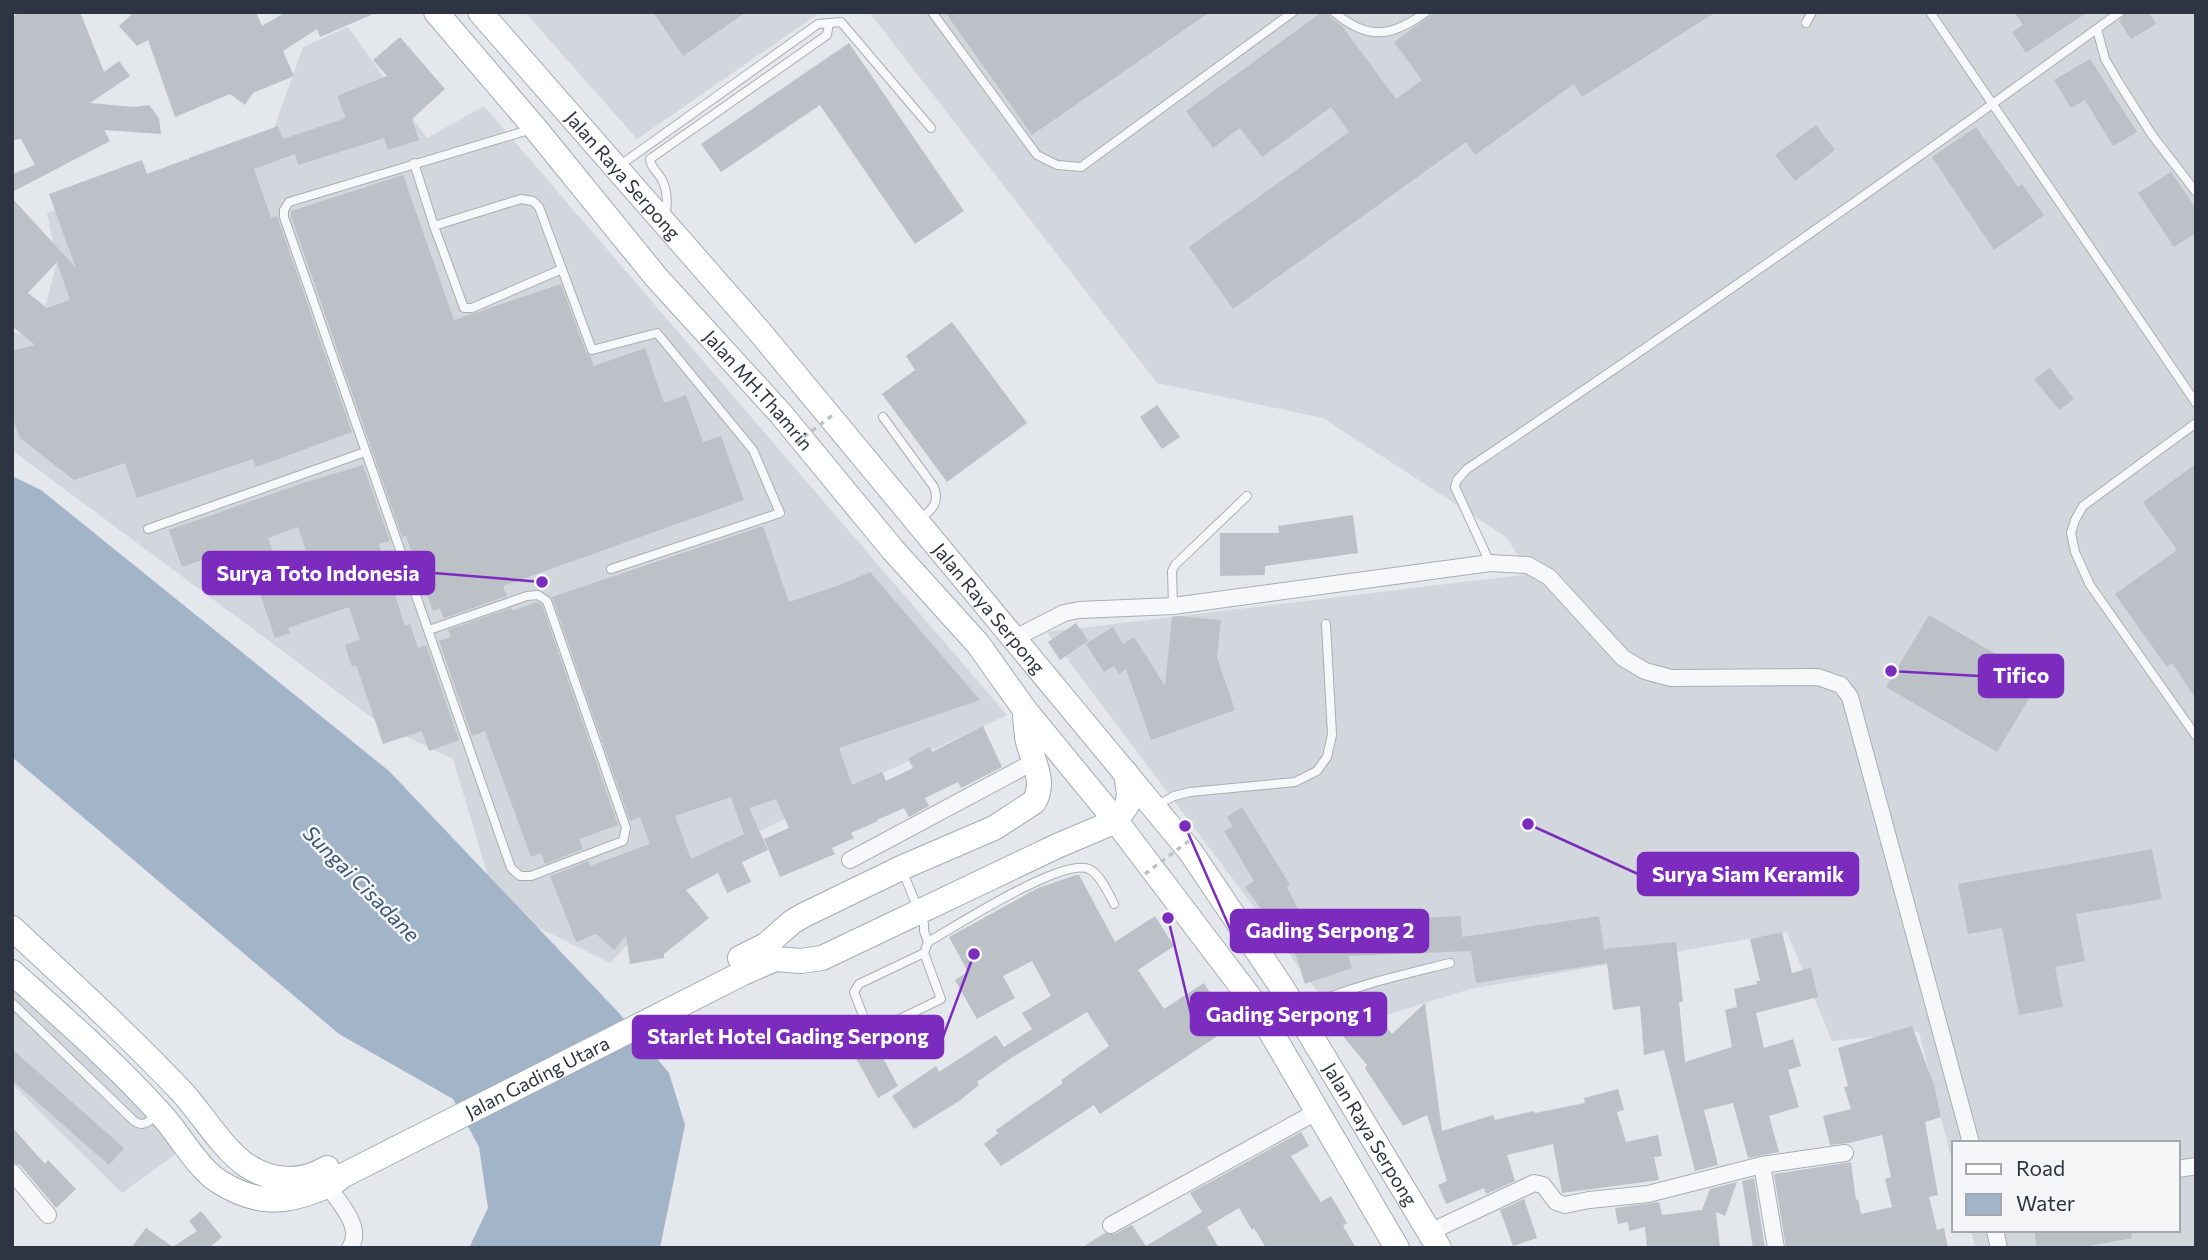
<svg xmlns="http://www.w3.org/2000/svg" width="2208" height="1260" font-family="Commissioner,sans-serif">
<rect width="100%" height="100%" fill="#e4e7eb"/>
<g fill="#d2d6dd">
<polygon points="525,12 821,12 637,139"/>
<polygon points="869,12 2196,12 2196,1248 1975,1248 1971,1230 2178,1230 2178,1143 1954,1143 1954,1168 1919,1032 1832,1041 1787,932 1470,989 1345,1028 1047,632 1531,574 1505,536 1323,418 1157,383"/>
<polygon points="348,27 427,138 484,106 1007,715 663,876 642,929 610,963 527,922 491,886 453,759 382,725 12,450 12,332 37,339 57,261 47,213 272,134 303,47"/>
<polygon points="12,959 45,983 188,1145 122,1193 12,1084"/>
</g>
<polygon fill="#a2b4c8" points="12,476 41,490 389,771 618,1012 669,1073 685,1125 660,1248 469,1248 488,1208 479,1147 453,1099 339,1034 12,757"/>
<g fill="#bcc0c7" fill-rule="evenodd">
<polygon points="23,12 80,12 104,72 119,61 130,76 90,103 134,107 149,105 159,118 161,134 104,130 110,141 12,192 12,174 35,165 21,139 12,140 12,16"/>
<polygon points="134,12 256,12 262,26 286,12 378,12 320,37 317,29 283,51 294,76 253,93 245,105 230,94 175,117 148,40 137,46 119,26"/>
<polygon points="653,12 746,12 683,56"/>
<polygon points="945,12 1210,12 1032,135"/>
<polygon points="1322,12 1328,12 1330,17 1342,26 1396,99 1422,80 1394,42 1435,12 1716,12 1582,97 1574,84 1475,155 1466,142 1233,309 1189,247 1349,132 1331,107 1262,157 1240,128 1213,148 1186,111"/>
<polygon points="2014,12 2088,12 2026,53 2012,32 2023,25"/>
<polygon points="2126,12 2149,12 2156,24 2131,39 2119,21"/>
<path d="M400,37l45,52 -33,30 7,21 -31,10 -4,-12 -86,27 -3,-11 -41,15 17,49 6,-2 75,216 -96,35 -3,-8 -116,39 -12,-35 -51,17 -54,-42 -8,-22v-65l23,-6 -23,-19v-128l64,70 -27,-74 93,-34 5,14 40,-15 1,2 1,-3 89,-32 5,13 63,-21 -9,-22 50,-20 -14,-16zM57,262l13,38 -23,8 -19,-15z"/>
<polygon points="849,43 964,211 915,244 820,105 721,172 701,144"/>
<polygon points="2090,59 2137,132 2113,146 2085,100 2071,108 2054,80"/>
<polygon points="1816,125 1835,150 1795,181 1775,155"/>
<polygon points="1976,127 2018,187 2022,184 2044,215 1994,250 1932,157"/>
<polygon points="2171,172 2196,209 2196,233 2174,247 2138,193"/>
<polygon points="403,175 454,320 561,284 586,352 590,356 594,366 645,348 664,403 686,395 703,442 721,436 744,500 503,586 507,596 444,618 440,608 433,611 406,536 402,537 291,216 291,211"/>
<polygon points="952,322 1027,423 947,482 882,394 915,370 906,356"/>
<polygon points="2050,368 2074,399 2059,410 2034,379"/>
<polygon points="1157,405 1180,437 1162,449 1140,417"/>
<polygon points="2196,464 2196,699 2172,663 2167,667 2115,594 2177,550 2143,502"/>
<path d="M363,465l27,76 -11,3 26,82 5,-2 8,24 8,-3 33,95 -30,11 -7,-20 -39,13 -27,-79 -4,2 -7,-22 15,-5 -11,-33 -61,21 2,5 -15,5 -18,-53 -27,9 -13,-39 -35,12 -13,-37 134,-47zM298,527l15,45 -30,10 -15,-44z"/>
<polygon points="1353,515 1358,553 1265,566 1265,575 1220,576 1220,533 1279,533 1278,526"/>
<path d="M763,526l26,76 51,-17 30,-13 110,128 -141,48 13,37 30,-13 4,9 27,-13 -5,-10 22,-11 2,5 51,-26 19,41 -41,21 -3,-6 -33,16 4,8 -20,11 -5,-9 -27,12 1,1 -27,12 3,5 -22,10 3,6 -55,23 -16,-38 25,-11 -13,-29 -27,9 19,42 -26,12 9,20 -24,11 -9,-20 -32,17 23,28 -45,36v4l-34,6 -4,-28 -12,14 -18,-16 -20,8 -26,-66 38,-15 2,5 60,-22 -10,-27 -10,4 -78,-224zM731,797l13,37 -53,25 -16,-43z"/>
<polygon points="537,602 542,605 618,825 579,839 583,849 545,864 541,853 531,857 485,731 472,736 439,641 451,637 448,630 511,608 512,611"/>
<polygon points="1929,615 2040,680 1997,752 1886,687"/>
<polygon points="1178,616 1221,620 1217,658 1235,710 1151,740 1126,669 1119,674 1114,666 1104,672 1086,644 1113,627 1123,644 1134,637 1165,686 1172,617"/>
<polygon points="1076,623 1088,641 1060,660 1048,642"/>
<polygon points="1242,807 1290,885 1287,887 1302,917 1320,915 1329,943 1354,935 1353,921 1461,916 1462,937 1599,916 1604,949 1676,942 1683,1002 1679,1002 1685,1062 1732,1047 1725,1010 1737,1007 1734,989 1757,984 1756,981 1760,981 1750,939 1782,932 1792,973 1811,968 1818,997 1756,1013 1764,1048 1793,1039 1801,1066 1788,1070 1799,1107 1769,1116 1779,1152 1748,1158 1733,1103 1704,1110 1718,1165 1695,1171 1664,1050 1644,1055 1640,1006 1613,1010 1607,963 1476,983 1471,951 1348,956 1352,968 1305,984 1296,956 1245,887 1254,881 1224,831 1233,826 1227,817"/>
<polygon points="2152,849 2162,899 2076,914 2085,961 2055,967 2063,1007 2019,1015 2002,928 1968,934 1958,884"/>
<polygon points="1076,875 1079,875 1115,942 1155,916 1174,946 1138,970 1164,1009 1204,983 1212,996 1208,998 1228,1029 1100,1114 1094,1105 1001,1166 984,1144 998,1133 996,1130 1063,1083 1061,1080 1109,1046 1087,1012 1011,1058 977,1082 979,1085 959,1101 914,1129 892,1096 936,1066 939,1072 996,1035 1005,1049 1004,1047 1032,1029 1022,1013 1051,996 1032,961 1003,976 1015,998 977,1019 955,980 968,972 949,937 1038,888"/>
<polygon points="1425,1003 1442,1131 1493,1115 1495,1120 1534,1111 1535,1113 1585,1103 1584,1098 1618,1089 1624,1110 1617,1112 1626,1142 1658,1135 1662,1156 1654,1157 1659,1180 1562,1193 1553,1144 1507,1155 1515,1181 1486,1194 1484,1188 1446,1204 1438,1185 1447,1181 1427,1115 1403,1126 1365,1068 1367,1065 1337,1029 1355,1015 1366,1027 1378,1017 1392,1034"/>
<polygon points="1912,1026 1934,1085 1941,1117 1925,1122 1938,1195 1929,1197 1937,1230 1944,1228 1948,1248 1786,1248 1774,1174 1851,1162 1856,1200 1858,1199 1861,1214 1892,1207 1885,1179 1891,1177 1882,1135 1849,1143 1830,1145 1823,1116 1851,1109 1844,1087 1848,1086 1838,1048"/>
<polygon points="864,1032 870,1034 898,1086 878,1098 847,1042"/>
<polygon points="12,1049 124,1148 109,1165 12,1080"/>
<polygon points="12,1127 45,1164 48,1160 76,1189 56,1208 20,1165 12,1162"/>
<polygon points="1301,1132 1309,1146 1291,1156 1321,1202 1331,1196 1347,1223 1343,1226 1356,1248 1266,1248 1254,1228 1252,1230 1239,1208 1207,1227 1219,1248 1081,1248 1105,1233 1115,1234 1132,1225 1146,1246 1202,1212 1190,1193"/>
<polygon points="1754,1178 1765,1248 1753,1248 1742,1181"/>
<polygon points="1737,1182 1725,1216 1716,1212 1720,1248 1647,1248 1645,1227 1629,1231 1628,1222 1618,1224 1615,1208 1659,1202 1662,1215 1702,1210 1710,1189"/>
<polygon points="1524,1199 1537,1238 1513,1246 1500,1210"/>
<polygon points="201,1211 222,1237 209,1248 131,1248 146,1228 173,1247 197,1231 189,1221"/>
<polygon points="2034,1230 2131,1230 2132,1238 2079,1248 2037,1248"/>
</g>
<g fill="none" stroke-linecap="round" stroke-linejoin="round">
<defs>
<g id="service">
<polyline points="932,12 1037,155 1057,165 1081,167 1293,12"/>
<path d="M1334,12c34,29 58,25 92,0"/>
<polyline points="1930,12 2196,403"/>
<polyline points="1806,23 1812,12"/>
<polyline points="2097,29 2105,59 2119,83 2152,135 2196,192"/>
<polyline points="414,163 434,226 464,308 472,308 562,269"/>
<polyline points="619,166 818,24 841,22 931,128"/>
<path d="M665,217c3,-14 3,-27 -4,-39 -5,-8 -10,-10 -11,-19l177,-124 2,-12"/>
<polyline points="434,226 521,199 533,201 539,207 592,350 657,333 753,450 780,513 611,569"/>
<path d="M883,417l51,70c6,17 -2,22 -15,33"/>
<polyline points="2196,423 2083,506 2075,520 2071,533 2075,552 2090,585 2196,736"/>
<polyline points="148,529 365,452"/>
<path d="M1490,563l-35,-76 2,-7 10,-11c221,-148 438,-301 653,-457"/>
<polyline points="1173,606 1172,571 1175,565 1247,496"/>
<polyline points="429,630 527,596 538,595 547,601 626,828 623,841 531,876 520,876 511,868 284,217 284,210 289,202 532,129"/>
<polyline points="1158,805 1174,796 1190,792 1295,782 1317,771 1327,757 1332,735 1326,624"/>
<polyline points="903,872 924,924 924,931 928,942 924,953 859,984 854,992 867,1026 877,1030 941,999 924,953"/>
<path d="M928,942c28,-16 135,-85 161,-73 11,5 20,25 25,35"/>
<path d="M12,1003l122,118c10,7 15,0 23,-7"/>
<path d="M1300,1009c48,-22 98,-33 150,-46"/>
</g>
<g id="minor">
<polyline points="1015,638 1064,613 1079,610 1173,606 1490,563 1528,565 1549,577 1623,658 1645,671 1671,678 1818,677 1841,685 1850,697 1971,1143"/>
<polyline points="850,860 1035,761"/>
<polyline points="1762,1165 1776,1248"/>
<polyline points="2178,1169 2196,1166"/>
<polyline points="12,1172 48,1215"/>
<path d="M328,1186c11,17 36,41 22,62"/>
<polyline points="1111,1225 1318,1111"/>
<polyline points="1995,1230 1999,1248"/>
<polyline points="1430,1232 1534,1183 1543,1185 1556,1202 1565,1205 1589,1200 1648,1194 1762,1165 1845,1153"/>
</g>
<g id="primary">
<path id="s1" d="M436,12l99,116 121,149 125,137 112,136 85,94 47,66 91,111 138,182 143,245"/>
<path id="s2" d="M480,12l279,319 431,520 91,135 158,262"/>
<path d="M12,928c58,54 116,107 170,164 20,22 40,56 64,73 26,17 54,19 81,3"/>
<path d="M740,958l26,-13 26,-23 12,-7 97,-47 93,-40 40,-26c13,-21 -3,-43 -7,-65 -1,-9 -2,-18 -2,-27"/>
<path id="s3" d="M12,972c50,45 102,90 147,140 20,21 35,52 59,69 33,21 61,24 96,10 11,-4 20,-7 28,-15l401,-203 32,-14 26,2 21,-3 235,-112 59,-25 11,-16 2,-11 -3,-21"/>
</g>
</defs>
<use href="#service" stroke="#a9aeb5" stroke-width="10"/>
<use href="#minor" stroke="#a9aeb5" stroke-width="18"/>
<use href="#primary" stroke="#a4abb6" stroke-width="26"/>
<use href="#service" stroke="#f7f8f9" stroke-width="8"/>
<use href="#minor" stroke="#f7f8f9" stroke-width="16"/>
<use href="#primary" stroke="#fff" stroke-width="24"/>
<g stroke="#bec1c6" stroke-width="3.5" stroke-dasharray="5 5" stroke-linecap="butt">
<polyline points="796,443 834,414"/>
<polyline points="1145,874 1190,840"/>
</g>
</g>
<g text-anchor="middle" stroke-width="5" stroke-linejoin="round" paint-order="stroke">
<g font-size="19" fill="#2d3442" stroke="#f4f6f8">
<text dy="7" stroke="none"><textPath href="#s2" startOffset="217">Jalan Raya Serpong</textPath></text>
<text dy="7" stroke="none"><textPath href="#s1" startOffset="497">Jalan MH.Thamrin</textPath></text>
<text dy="7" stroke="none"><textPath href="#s2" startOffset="784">Jalan Raya Serpong</textPath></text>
<text dy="7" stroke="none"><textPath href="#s3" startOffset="646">Jalan Gading Utara</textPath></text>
<text dy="7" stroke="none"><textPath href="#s2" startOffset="1435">Jalan Raya Serpong</textPath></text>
</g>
<g font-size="21" font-style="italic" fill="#3a5373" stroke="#f4f6f8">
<text transform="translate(361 884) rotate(45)" y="7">Sungai Cisadane</text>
</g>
</g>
<path fill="none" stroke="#7b2cbf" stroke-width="2.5" d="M542 582L434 573M1891 671L1979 676M1528 824L1638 874M1185 826L1231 931M1168 918L1191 1014M974 954L943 1037"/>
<g fill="#7b2cbf" stroke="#f4f6f8" stroke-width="2.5">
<circle cx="542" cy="582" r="7"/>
<circle cx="1891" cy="671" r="7"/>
<circle cx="1528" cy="824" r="7"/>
<circle cx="1185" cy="826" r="7"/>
<circle cx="1168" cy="918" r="7"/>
<circle cx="974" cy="954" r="7"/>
</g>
<g fill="#7b2cbf" stroke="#7b2cbf" stroke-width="2.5">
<rect x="203" y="552" width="231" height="42" rx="7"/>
<rect x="1979" y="655" width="84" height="42" rx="7"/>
<rect x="1638" y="853" width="220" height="42" rx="7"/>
<rect x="1231" y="910" width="197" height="42" rx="7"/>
<rect x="1191" y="993" width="195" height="42" rx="7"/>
<rect x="633" y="1016" width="310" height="42" rx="7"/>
</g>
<g font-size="21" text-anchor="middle" font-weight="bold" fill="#fff">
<text x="318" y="581">Surya Toto Indonesia</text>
<text x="2021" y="683">Tifico</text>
<text x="1748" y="882">Surya Siam Keramik</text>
<text x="1330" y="938">Gading Serpong 2</text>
<text x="1289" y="1022">Gading Serpong 1</text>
<text x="788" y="1044">Starlet Hotel Gading Serpong</text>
</g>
<rect width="2208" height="1260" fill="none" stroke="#2d3442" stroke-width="28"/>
<rect x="1952" y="1141" width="228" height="91" fill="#f4f6f8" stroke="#a4a8af" stroke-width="2"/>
<rect x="1966" y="1164" width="35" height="10" fill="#ffffff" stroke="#a4a8af" stroke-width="2"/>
<text x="2016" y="1176" font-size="21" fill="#2d3442">Road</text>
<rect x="1966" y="1194" width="35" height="21" fill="#a2b4c8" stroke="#a4a8af" stroke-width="2"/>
<text x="2016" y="1211" font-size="21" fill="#2d3442">Water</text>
</svg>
